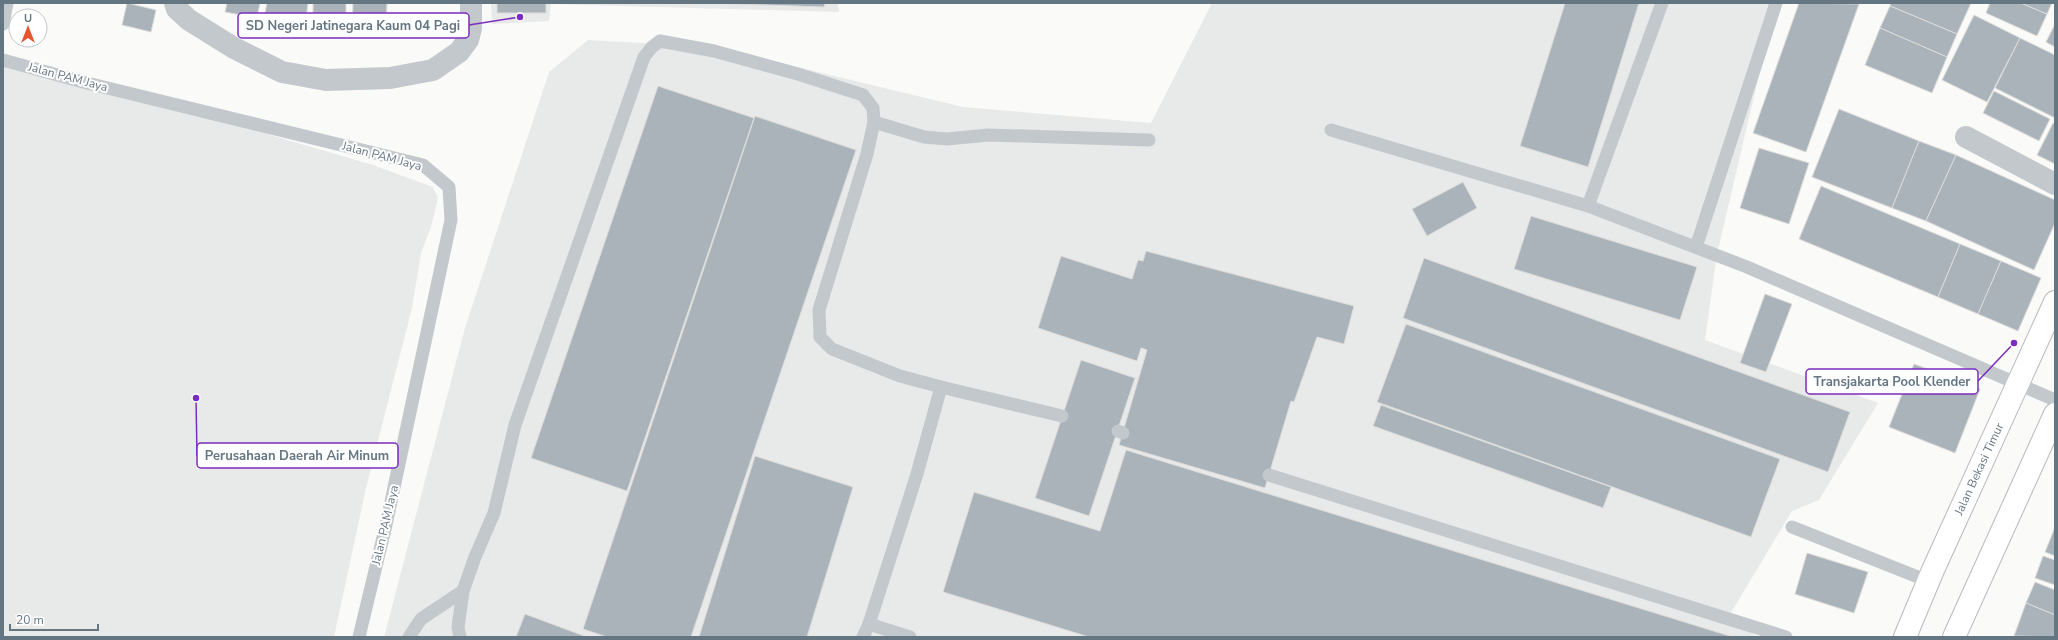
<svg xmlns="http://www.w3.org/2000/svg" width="2058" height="640" font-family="'Nunito Sans',sans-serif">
<rect width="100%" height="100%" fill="#fafaf8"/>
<g fill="#e8e9e9">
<polygon points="491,3 838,3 839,12 551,4 549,21 492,24"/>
<polygon points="1212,3 1776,3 1717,254 1705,340 1878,403 1819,500 1792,511 1729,616 1757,637 384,637 465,328 549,72 588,40 714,47 963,107 1151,123"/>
<polygon points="3,57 373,165 433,187 438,198 431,227 421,253 412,308 366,488 334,637 3,637"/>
</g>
<g fill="#aab3b9" stroke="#dcdcda">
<polygon points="127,3 156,10 151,32 122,25"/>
<polygon points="227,3 260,3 257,18 225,12"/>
<polygon points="267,3 308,3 306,19 265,13"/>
<polygon points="313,3 346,3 346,35 313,34"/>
<polygon points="353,3 387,3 386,29 352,28"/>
<rect x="497" y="3" width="49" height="10"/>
<polygon points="708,3 825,3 824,7"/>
<polygon points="1565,3 1639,3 1588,167 1520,146"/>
<polygon points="1799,3 1859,4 1806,152 1753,133"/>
<polygon points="1891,3 1971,3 1957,34 1890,6"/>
<polygon points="1990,3 2021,3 2047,14 2037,36 1986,13"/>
<polygon points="2021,3 2052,3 2047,14"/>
<polygon points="1890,6 1957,34 1947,57 1880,28"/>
<polygon points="1974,15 2020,38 1987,102 1942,80"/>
<polygon points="2055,24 2055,47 2046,42"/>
<polygon points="1880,28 1947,57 1932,93 1865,65"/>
<polygon points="2020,38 2055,55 2055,118 1995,88"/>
<polygon points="658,86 754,118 627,491 531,458"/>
<polygon points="1994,91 2050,119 2039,141 1983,113"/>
<polygon points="1839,109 1919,141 1892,208 1812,177"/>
<polygon points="755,116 856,150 691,637 607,637 583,629"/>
<polygon points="2053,123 2055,124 2055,164 2037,155"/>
<polygon points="1919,141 1956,155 1926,221 1892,208"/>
<polygon points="1759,148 1809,163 1789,224 1740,208"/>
<polygon points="1956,155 2055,200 2055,223 2034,270 1926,221"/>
<polygon points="1463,182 1477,208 1427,236 1412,209"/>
<polygon points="1821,186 1960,244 1938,297 1799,239"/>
<polygon points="1531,216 1697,267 1680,320 1514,269"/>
<polygon points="1960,244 2001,261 1978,314 1938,297"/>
<polygon points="1146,251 1354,306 1344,344 1317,337 1294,402 1291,401 1265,488 1119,445 1147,350 1141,348 1137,361 1038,328 1061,256 1132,279 1138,260 1143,261"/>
<polygon points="1424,258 1850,412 1828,472 1403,318"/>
<polygon points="2001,261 2041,278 2018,331 1978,314"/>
<polygon points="1765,294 1792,304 1766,372 1740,363"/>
<polygon points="1406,324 1780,459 1751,537 1377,402"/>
<polygon points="1081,360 1135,378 1089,516 1035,498"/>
<polygon points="1914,364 1980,389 1955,453 1889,427"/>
<polygon points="1381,405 1611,487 1603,508 1373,426"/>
<polygon points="1126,450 1733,637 1089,637 943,592 974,492 1100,531"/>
<polygon points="755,456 853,487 807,637 699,637"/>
<polygon points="2055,527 2055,556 2045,552"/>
<polygon points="1807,553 1868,572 1854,613 1795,594"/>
<polygon points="2043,556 2055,560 2055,585 2035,578"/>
<polygon points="2035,582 2055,590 2055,615 2026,603"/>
<polygon points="2026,603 2055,615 2055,637 2014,636"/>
<polygon points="525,614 587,637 516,637"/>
</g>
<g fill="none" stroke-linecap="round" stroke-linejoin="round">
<defs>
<g id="primary">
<polyline points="1905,637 1933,570 2055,302"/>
<polyline points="1954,637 2055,414"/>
</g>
</defs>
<use href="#primary" stroke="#b5babe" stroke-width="24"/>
<g stroke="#c3c8cc" stroke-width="13">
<polyline points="3,24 7,3"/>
<polyline points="3,60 83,82 423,165 449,187 451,220 386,525 359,637"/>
<polyline points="874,122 924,137 947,139 988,135 1149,140"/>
<polyline points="1331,130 1588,206 1747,267 2055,400"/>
<polyline points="1588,206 1662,3"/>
<polyline points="1696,247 1776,3"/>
<polyline points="941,387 1062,416"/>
<polyline points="1118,431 1123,433"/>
<polyline points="1269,475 1786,637"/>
<polyline points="1792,527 1928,581"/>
<polyline points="869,624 910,637"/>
<polyline points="409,637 421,619 463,591"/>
<polyline points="460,637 458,627 463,591 475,557 494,513 515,425 644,57 652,47 660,41 714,51 798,74 863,95 873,108 874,122 867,154 819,310 820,337 832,349 900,376 941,387 917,474 869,624 863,637"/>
</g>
<g stroke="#c3c8cc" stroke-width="22">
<polyline points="175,3 177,9 189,20 234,48 282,72 326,80 390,78 433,70 459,52 468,40 471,28 471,3"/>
<polyline points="1966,137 2055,184"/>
</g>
<use href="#primary" stroke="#fff" stroke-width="22"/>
</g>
<g text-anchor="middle" stroke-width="4" stroke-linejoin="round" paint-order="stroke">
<g font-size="12" fill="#657683" stroke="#fff">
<text transform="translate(68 77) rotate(15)" y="4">Jalan PAM Jaya</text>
<text transform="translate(382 156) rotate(15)" y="4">Jalan PAM Jaya</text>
<text transform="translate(1979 469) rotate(-65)" y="4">Jalan Bekasi Timur</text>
<text transform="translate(385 525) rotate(-77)" y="4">Jalan PAM Jaya</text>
</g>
</g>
<path fill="none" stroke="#7b2cbf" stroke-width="1.5" d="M520 17L469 25M2014 343L1978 381M196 398L197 456"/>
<g fill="#7b2cbf" stroke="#fff" stroke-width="1.5">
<circle cx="520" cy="17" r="4"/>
<circle cx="2014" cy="343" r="4"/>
<circle cx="196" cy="398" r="4"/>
</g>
<g fill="#fff" stroke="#7b2cbf" stroke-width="1.5">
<rect x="238" y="13" width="231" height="25" rx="4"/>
<rect x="1806" y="369" width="172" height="25" rx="4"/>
<rect x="197" y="443" width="201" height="25" rx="4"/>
</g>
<g font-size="13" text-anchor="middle" font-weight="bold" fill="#657683">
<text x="353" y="30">SD Negeri Jatinegara Kaum 04 Pagi</text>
<text x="1892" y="386">Transjakarta Pool Klender</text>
<text x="297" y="460">Perusahaan Daerah Air Minum</text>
</g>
<rect width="2058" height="640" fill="none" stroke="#657683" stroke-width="8"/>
<g transform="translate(28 28)"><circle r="19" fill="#ffffff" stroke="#c1c8cd"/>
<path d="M0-3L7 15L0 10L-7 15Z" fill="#e4572e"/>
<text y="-6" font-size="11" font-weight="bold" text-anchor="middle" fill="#657683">U</text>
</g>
<path d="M10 624v6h88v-6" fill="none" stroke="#657683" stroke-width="2"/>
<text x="16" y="624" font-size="12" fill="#657683" stroke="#ffffff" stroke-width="3" paint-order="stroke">20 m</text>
</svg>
